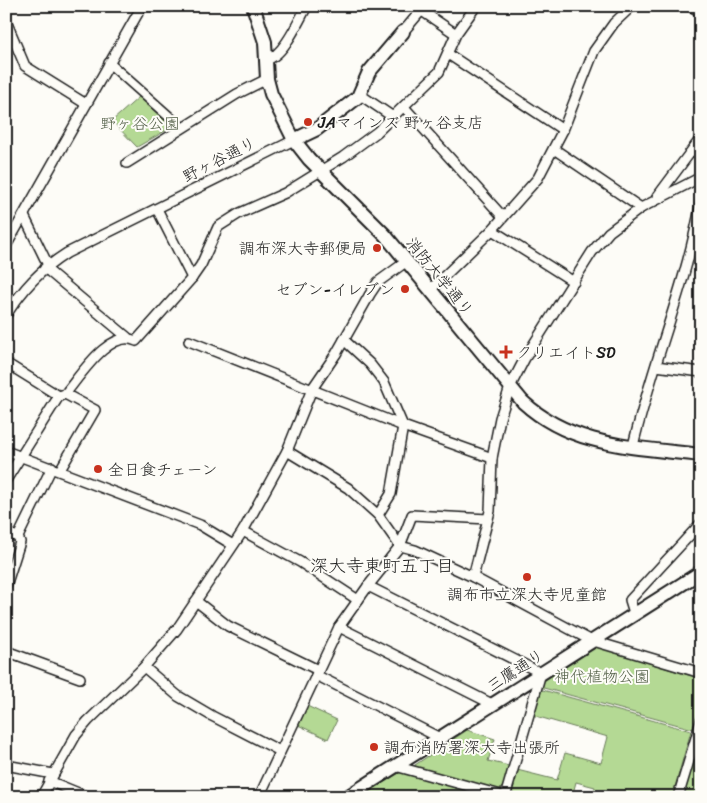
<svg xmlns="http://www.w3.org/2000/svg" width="707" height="803" font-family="Sriracha,'Klee One',sans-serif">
<rect width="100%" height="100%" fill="#fdfcf7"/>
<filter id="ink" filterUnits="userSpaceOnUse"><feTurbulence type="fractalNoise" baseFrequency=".02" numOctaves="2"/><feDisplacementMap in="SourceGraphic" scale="10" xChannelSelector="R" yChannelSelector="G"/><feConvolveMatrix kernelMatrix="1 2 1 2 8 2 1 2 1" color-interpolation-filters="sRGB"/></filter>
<g filter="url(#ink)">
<g fill="#b4d994" stroke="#687a58">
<polygon points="139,97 172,127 137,147 112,121"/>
<polygon points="595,646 701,679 701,702 693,729 540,687 543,680"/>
<polygon points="539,689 691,731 672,797 593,797 595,787 576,782 572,797 526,797 513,793 511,789 517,770 557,780 565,753 601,763 608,737 532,715"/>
<polygon points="307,706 337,720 328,739 298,725"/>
<polygon points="467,730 495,739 488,761 509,766 503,786 499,790 414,768 415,765"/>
<polygon points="693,759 701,761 701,797 682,797"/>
<polygon points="401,772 481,793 493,797 359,797"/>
</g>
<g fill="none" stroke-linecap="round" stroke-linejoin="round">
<defs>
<g id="street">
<polyline points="690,6 701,12"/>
<polyline points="422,11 456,34"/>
<polyline points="6,21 25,66 86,104"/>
<polyline points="403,32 425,6"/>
<polyline points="448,54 563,130"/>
<path d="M267,59c16,-2 32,-39 40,-53"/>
<polyline points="109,63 182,128"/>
<polyline points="359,94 393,117"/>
<polyline points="404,107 503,217"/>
<polyline points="554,149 641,208"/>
<polyline points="127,163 237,94 267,79"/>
<polyline points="657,197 701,138"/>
<polyline points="157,209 192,278"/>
<polyline points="24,216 48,265"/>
<polyline points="492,230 574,282"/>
<polyline points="6,246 142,6"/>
<polyline points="45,268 127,337"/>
<polyline points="430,290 492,230 538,178 563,130 594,51 614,23 632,6"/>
<path d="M6,315c17,-26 34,-45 61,-62l227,-113"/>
<polyline points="344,340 370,364 384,382 403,426 391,494 378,515"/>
<polyline points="189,341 403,426 492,458"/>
<polyline points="6,363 59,396"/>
<polyline points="656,366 701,372"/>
<path d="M633,446c19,-82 53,-160 68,-244"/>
<polyline points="6,451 200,525 233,545"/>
<polyline points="287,451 348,488 378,515 400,546 415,550 473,577 590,640 701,673"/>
<polyline points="60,470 95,410 65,394"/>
<path d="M6,480l53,-84 6,-2c15,-18 45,-66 71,-53l56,-63 9,-13 17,-38 22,-14 45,-20 58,-36 34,-25 62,-60 17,-38 20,-28"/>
<polyline points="243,531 300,562 358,600"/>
<polyline points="6,533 18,537"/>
<polyline points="473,577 490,511 492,458 500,418 510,387 525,358 592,252 609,232 641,208 701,177"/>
<polyline points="6,586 20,542 18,537 52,467"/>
<polyline points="368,586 541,673 505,797"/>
<polyline points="196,601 228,626 318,670"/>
<polyline points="634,613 630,600 701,523"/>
<polyline points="339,627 492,704"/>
<polyline points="6,651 80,678"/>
<polyline points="144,667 178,696 212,716 280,751"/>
<polyline points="316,675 438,737"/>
<polyline points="6,765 53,774"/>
<polyline points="395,766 508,797"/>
<polyline points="49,781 88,797"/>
<polyline points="41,797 76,735 88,721 144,667 177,629 243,531 287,451 312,389 336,354 370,294 378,282 407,261"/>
<polyline points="259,797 339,627 368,586 400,546 412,515 488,519"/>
<polyline points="678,797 701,721"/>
</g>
<g id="secondary">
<path d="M253,6l12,36 2,37 4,15 23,46 15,19 76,76 138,167c50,46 114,45 178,53"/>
<polyline points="294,140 317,129 358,97 369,72 403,32"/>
<polyline points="347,797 701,572"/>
</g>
</defs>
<use href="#street" stroke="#1c1c1c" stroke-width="12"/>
<use href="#secondary" stroke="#1c1c1c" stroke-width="16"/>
<use href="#street" stroke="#fdfcf7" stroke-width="9"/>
<use href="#secondary" stroke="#fdfcf7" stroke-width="12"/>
</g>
</g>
<g fill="#c8321e" stroke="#fdfcf7" stroke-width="2">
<circle cx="308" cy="122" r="5"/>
<circle cx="377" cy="248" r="5"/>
<circle cx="405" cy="289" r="5"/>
<path d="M503.5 344.5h5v5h5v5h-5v5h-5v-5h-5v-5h5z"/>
<circle cx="98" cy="469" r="5"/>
<circle cx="527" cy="577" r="5"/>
<circle cx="374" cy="747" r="5"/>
</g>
<g text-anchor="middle" stroke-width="4" stroke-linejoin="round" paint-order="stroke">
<g font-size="16" fill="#1c1c1c" stroke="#fdfcf7" text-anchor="start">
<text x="318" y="128">JAマインズ 野ヶ谷支店</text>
<text x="367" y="254" text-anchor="end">調布深大寺郵便局</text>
<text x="395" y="295" text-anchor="end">セブン-イレブン</text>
<text x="516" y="358">クリエイトSD</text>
<text x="108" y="475">全日食チェーン</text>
<text x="527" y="600" text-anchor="middle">調布市立深大寺児童館</text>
<text x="384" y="753">調布消防署深大寺出張所</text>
</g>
<g font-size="16" fill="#515e46" stroke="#fdfcf7">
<text x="140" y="129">野ヶ谷公園</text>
<text x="602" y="682">神代植物公園</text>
</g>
<g font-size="16" fill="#1c1c1c" stroke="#fdfcf7">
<text transform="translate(219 159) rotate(-27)" y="6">野ヶ谷通り</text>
<text transform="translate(440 276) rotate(51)" y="6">消防大学通り</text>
<text transform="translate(515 670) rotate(-33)" y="6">三鷹通り</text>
</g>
<g font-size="18" fill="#1c1c1c" stroke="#fdfcf7">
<text x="382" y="572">深大寺東町五丁目</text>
</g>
</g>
<rect width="707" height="803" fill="none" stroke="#fdfcf7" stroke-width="25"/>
<rect x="12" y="12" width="682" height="778" fill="none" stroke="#1c1c1c" stroke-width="2" filter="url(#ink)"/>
</svg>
